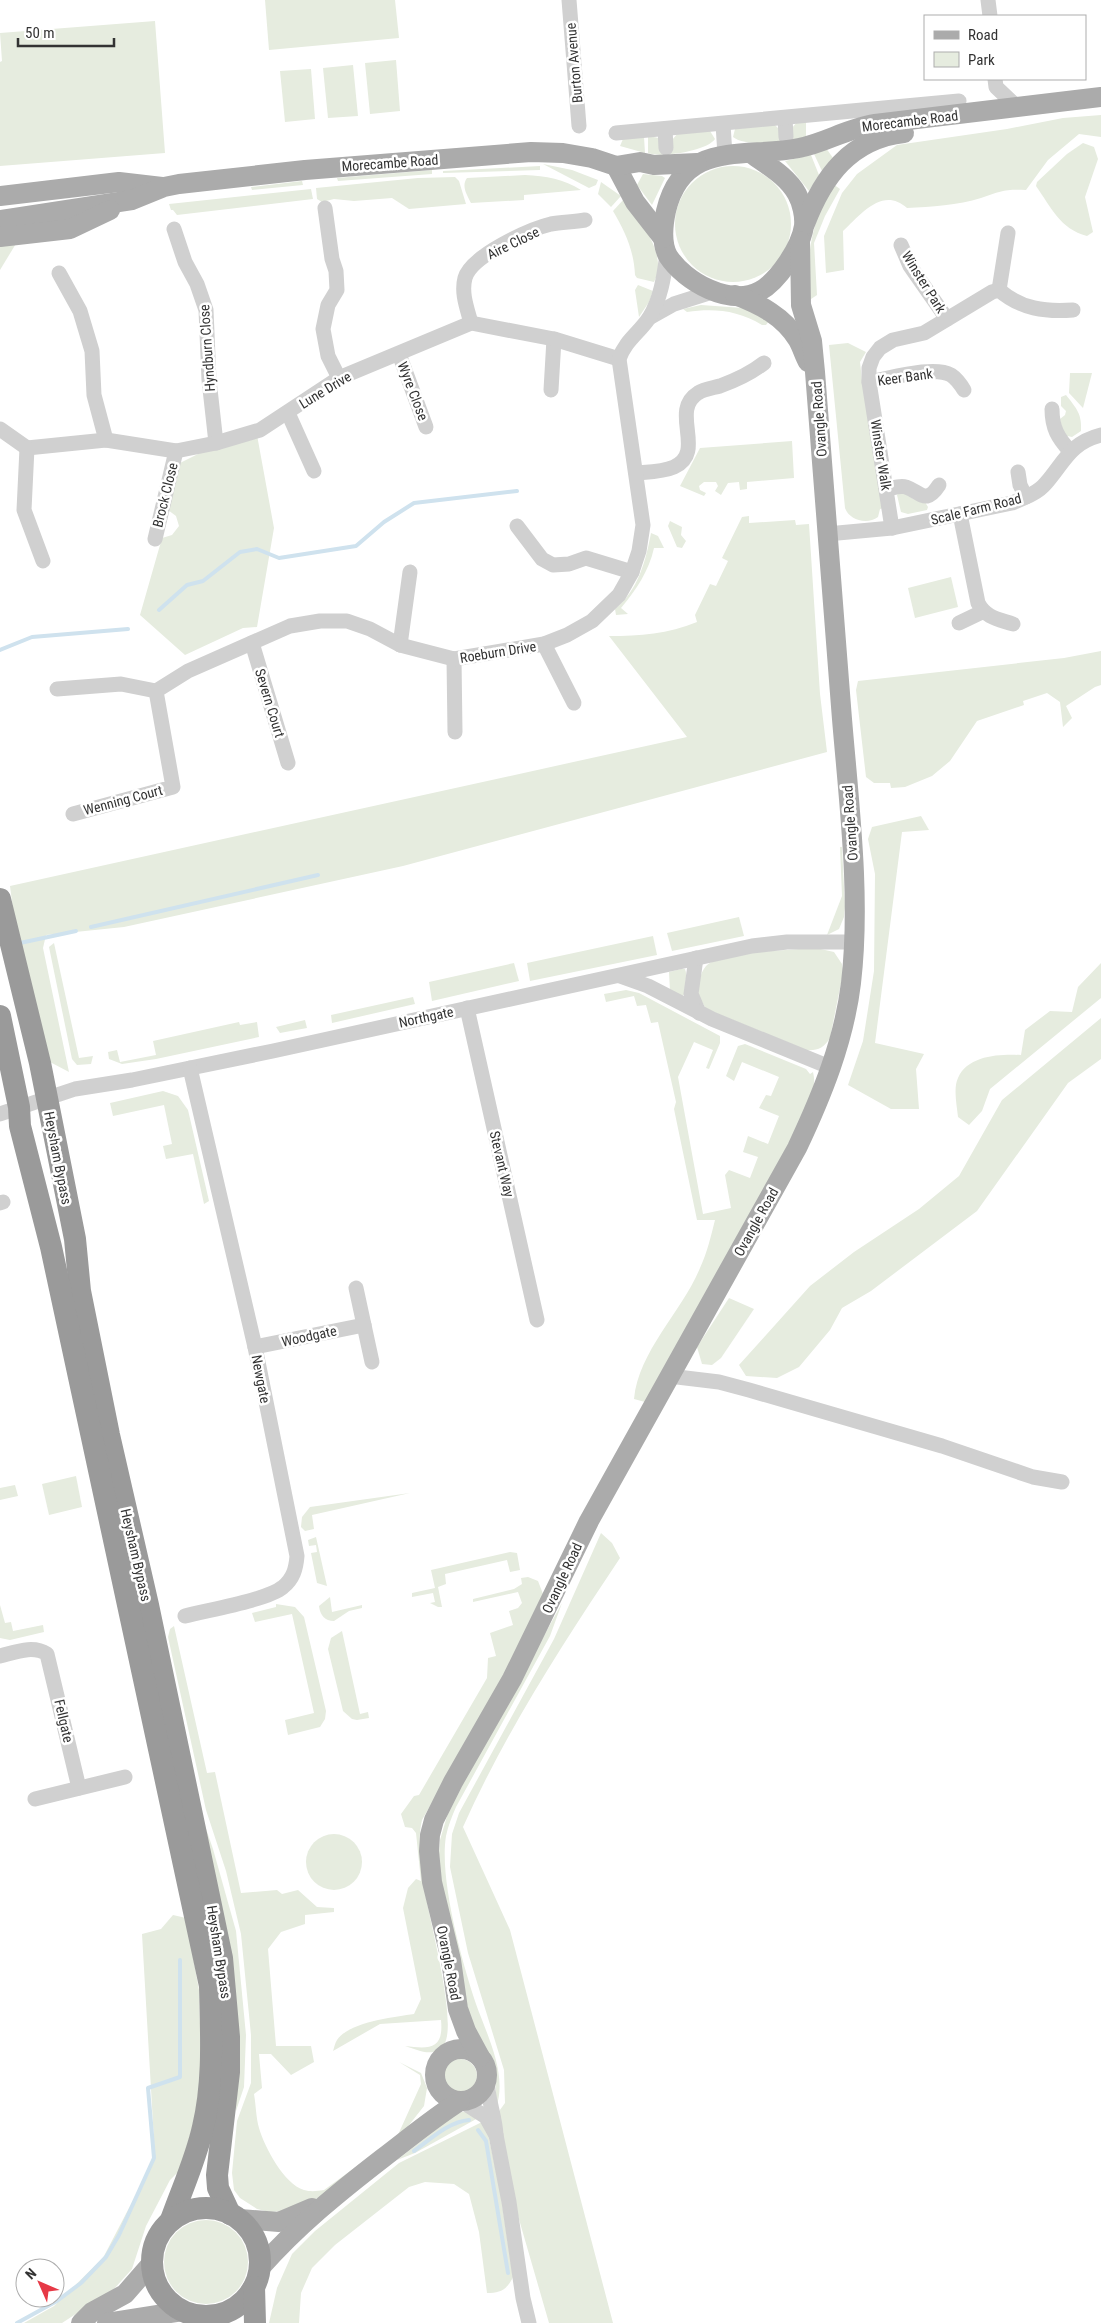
<svg xmlns="http://www.w3.org/2000/svg" width="1101" height="2323" font-family="'Roboto Condensed',sans-serif">
<rect width="100%" height="100%" fill="#fff"/>
<g fill="#e6ecdf">
<polygon points="265,0 395,0 399,38 269,50"/>
<polygon points="155,21 165,153 0,166 0,62 2,61 0,33"/>
<polygon points="396,60 400,111 370,114 365,63"/>
<polygon points="353,65 358,116 328,118 323,68"/>
<polygon points="311,69 315,119 285,122 280,71"/>
<path d="M1101,115v22l-22,-3 -31,26 -22,30c-21,-1 -25,1 -45,8 -23,7 -50,9 -74,10 -24,-22 -46,6 -64,23l1,39 -18,3 -2,-37 18,-43 15,-19 40,-29 110,-16 56,-11z"/>
<path d="M806,121v19c-16,1 -60,8 -73,-3l2,-8 40,-4 3,3h14l5,-6z"/>
<path d="M710,131l5,8c-8,12 -54,19 -67,14v-16c10,-1 12,4 24,3l6,-7z"/>
<polygon points="644,137 645,153 620,146 623,139"/>
<path d="M1083,143l11,4 4,12 -13,38 8,35 -6,4c-27,-7 -36,-29 -51,-50l1,-4 30,-28z"/>
<polygon points="826,148 833,158 822,171 814,154"/>
<polygon points="811,155 819,175 809,191 785,161"/>
<polygon points="543,164 572,170 598,180 596,185 589,188"/>
<polygon points="540,166 540,170 443,173 443,171"/>
<circle cx="733" cy="224" r="58"/>
<polygon points="432,170 432,174 338,181 337,178"/>
<polygon points="643,174 662,176 665,178 652,205 637,185"/>
<path d="M525,175c21,1 39,4 56,15l-57,5v5l-53,3c-4,-8 -10,-17 -4,-25z"/>
<polygon points="455,177 459,181 466,204 409,209 392,198 354,201 334,199 322,202 317,199 316,188 418,178"/>
<polygon points="302,181 303,185 252,190 251,187"/>
<polygon points="601,182 621,196 611,207 598,194"/>
<path d="M833,184l7,5 -15,27 -11,27 3,52 -9,6c-2,-27 1,-60 10,-85 3,-11 10,-21 15,-32z"/>
<polygon points="311,189 313,199 177,215 173,210 171,210 169,204"/>
<path d="M624,199c15,20 45,56 30,83l-17,-4 -2,-3c-1,-24 -10,-44 -22,-64z"/>
<polygon points="17,242 0,270 0,245"/>
<polygon points="638,285 653,291 649,302 639,317 635,290"/>
<path d="M701,305l42,3 26,13 -3,4h-4c-24,-15 -49,-17 -75,-13l-4,-3z"/>
<path d="M848,343l18,9 -6,10 2,18 22,128 -4,1 -2,8c-11,8 -29,3 -33,-9l-16,-163z"/>
<polygon points="1070,373 1092,373 1083,408 1069,393"/>
<path d="M1066,395c11,14 16,19 15,36l-9,6 -9,-2 -3,-16 5,-4 1,-4 -5,-5v-9z"/>
<polygon points="257,435 274,528 257,627 243,628 185,655 140,615 162,538 172,535 179,526 176,516 168,510 180,463 218,444"/>
<polygon points="792,441 794,478 747,482 747,489 740,490 739,482 728,483 721,495 715,491 718,486 716,482 704,482 699,486 700,490 706,493 704,496 680,486 700,448"/>
<polygon points="899,493 906,493 913,499 925,502 928,507 927,510 908,514 901,512 897,495"/>
<path d="M749,516v7l46,-3 1,5 13,-1 11,170 7,58 -424,114 -279,61 -78,8 -3,13 26,124 -19,-10 -35,-137 -5,-39 677,-149 -78,-101c31,0 59,-2 88,-14l-2,-7 15,-31 6,2 12,-25 -6,-3 20,-41z"/>
<polygon points="670,521 682,527 681,535 686,541 682,548 677,547 668,526"/>
<path d="M651,533l7,3 6,12h-10c-5,23 -18,42 -33,60l7,6 -12,1 -1,-6c23,-18 31,-49 36,-76z"/>
<polygon points="951,577 958,607 915,618 908,588"/>
<polygon points="1101,651 1101,685 1095,687 1066,706 1072,718 1063,727 1060,702 1047,693 1023,701 1024,705 977,721 950,761 932,776 905,787 891,788 890,783 874,783 866,777 856,690 858,681 1064,658"/>
<polygon points="921,816 929,830 902,832 875,1043 924,1054 916,1069 919,1109 891,1109 848,1085 863,1041 874,971 875,874 868,839 872,827"/>
<polygon points="840,847 842,847 845,907 844,917 839,929 827,935 842,896"/>
<polygon points="739,917 744,936 672,951 667,933"/>
<polygon points="653,936 657,955 530,981 527,963"/>
<polygon points="54,943 79,1058 93,1056 91,1064 77,1065 72,1059 49,947"/>
<path d="M816,948l18,4 8,12 1,9 -13,65c-6,10 -13,13 -24,12l-100,-41 -8,-14c1,-10 1,-21 8,-29 16,-15 86,-16 110,-18z"/>
<polygon points="514,963 519,981 432,1001 429,982"/>
<path d="M1101,963v35l-111,91 -8,22 -13,14 -11,-8c-1,-11 -5,-29 0,-39 10,-23 42,-24 63,-23l4,-25 25,-19 22,1 6,-25z"/>
<path d="M681,969h4c3,7 -1,16 0,24l-3,4 -12,-6 -1,-19z"/>
<path d="M626,990l13,3 81,43v7l-11,26 -3,-1 7,-18 -19,-8 -16,35 25,137 28,-6 -6,-33 4,-5 21,8 8,-21 -15,-5 5,-16 20,8 11,-28 -20,-8 7,-13 5,1 8,-19 -37,-15 -8,19 -8,-5 12,-30 7,-2 61,25 4,5 3,-2c5,19 -7,37 -14,55l-154,275 -11,-3c5,-49 48,-87 66,-131 7,-15 11,-32 15,-48h-18l-23,-111 2,-7 -18,-80 -7,1 -5,-18 -9,1 -3,-10 -28,6 -2,-8z"/>
<polygon points="413,997 415,1004 332,1023 331,1015"/>
<polygon points="1101,1018 1101,1059 1068,1083 977,1211 871,1291 842,1308 830,1330 799,1367 777,1378 746,1376 739,1365 810,1286 854,1252 919,1209 959,1176 1002,1100"/>
<polygon points="305,1020 307,1028 280,1033 276,1027"/>
<polygon points="239,1022 240,1025 257,1022 259,1037 156,1059 122,1064 109,1059 108,1052 117,1050 120,1062 156,1055 153,1041"/>
<polygon points="163,1091 178,1096 188,1110 209,1201 204,1204 193,1154 166,1159 163,1146 172,1144 164,1105 113,1116 110,1103"/>
<polygon points="729,1298 754,1309 721,1358 712,1365 702,1364 697,1347"/>
<polygon points="76,1476 82,1507 49,1515 42,1484"/>
<polygon points="15,1485 18,1496 0,1500 0,1488"/>
<polygon points="410,1493 312,1515 314,1529 305,1531 301,1527 302,1517 310,1507"/>
<path d="M601,1533l11,10 8,15c-58,87 -114,173 -157,269l47,103 103,393h-64l-35,-121 -17,-88 8,-11 -1,-33 -36,-117 -18,-86 2,-33 7,-21 95,-174z"/>
<polygon points="316,1537 327,1586 317,1583 311,1553 317,1552 316,1545 309,1546 308,1540"/>
<polygon points="510,1552 517,1553 520,1570 510,1572 507,1560 445,1574 446,1584 438,1587 442,1607 438,1607 430,1603 435,1602 433,1593 412,1597 412,1593 435,1588 431,1570"/>
<path d="M528,1577l10,4 5,13 -34,74 -87,152c-5,21 -1,43 2,65 3,28 36,142 19,161 -10,12 -25,4 -38,0 24,3 39,4 36,-26l-61,4 -47,27c1,-3 2,-8 4,-11 12,-18 57,-23 77,-26l7,-15 -18,-91 5,-20 8,-9 5,2 -5,-48 -4,-5 -7,-1 -4,-13 13,-18 5,-1 68,-117 1,-20 8,-2 -6,-23 23,-8 -4,-14 9,-3 4,-5 -4,-11 -45,10v-3l41,-10 8,-5 -1,-6z"/>
<path d="M330,1597l2,15 30,-7v3l-13,3 -15,10c-9,0 -14,-6 -15,-15z"/>
<path d="M562,1603l-12,33 -94,171c-4,9 -8,19 -10,29 -7,43 16,126 30,168 11,31 32,71 20,104l-1,-42 -22,-34 -32,-147 -2,-31 1,-14 10,-34z"/>
<polygon points="276,1604 295,1607 304,1617 326,1711 325,1719 320,1727 288,1735 285,1720 314,1713 292,1614 255,1622 252,1613 276,1607"/>
<polygon points="0,1605 5,1623 11,1622 13,1631 43,1625 44,1632 10,1640 0,1638"/>
<path d="M174,1626l33,147 8,-1 26,121 36,-3 5,4 16,-4 19,17 17,1v4l-29,3v9l-24,8 -13,17 8,97h35l3,16 -23,13 -20,-21h-12l3,34 -8,6c2,11 2,24 5,34 6,20 25,56 45,62 7,2 13,1 20,0l73,-53 24,-53 -1,-9 -21,-13 22,11 6,15 -3,18 -22,28 -80,62 -8,4 -28,11 -16,1 -13,-3 -17,-11 -6,-8 -2,-17 5,-52 14,-38v-48l-10,-101 -15,-63 -20,-61 -38,-173 2,-8z"/>
<polygon points="342,1631 360,1714 368,1712 369,1718 357,1720 352,1719 343,1711 328,1649 331,1638"/>
<polygon points="204,1823 213,1849 236,1931 246,2035 244,2087 236,2111"/>
<circle cx="334" cy="1862" r="28"/>
<polygon points="173,1915 186,1918 199,1990 202,2093 180,2170 170,2180 146,2226 132,2269 114,2289 62,2323 24,2323 54,2306 103,2258 155,2158 142,1934 161,1929"/>
<circle cx="460" cy="2076" r="17"/>
<polygon points="462,2112 468,2112 478,2118 415,2153 397,2160 456,2114"/>
<path d="M482,2122l5,7 13,61 13,87c-6,13 -13,16 -26,16l-8,-61 -10,-38 -15,-10 -29,-2 -16,5 -74,58 -23,23 -11,25 -2,30h-30l8,-35 15,-34 23,-23 84,-68z"/>
<circle cx="206" cy="2262" r="42"/>
</g>
<g fill="none" stroke-linecap="round" stroke-linejoin="round">
<g stroke="#cfe2ee" stroke-width="4">
<polyline points="159,610 187,585 203,581 240,552 257,549 279,558 356,546 384,522 414,503 517,491"/>
<polyline points="0,650 32,637 128,629"/>
<polyline points="91,927 318,875"/>
<polyline points="20,943 76,931"/>
<polyline points="478,2130 486,2141 508,2273"/>
<path d="M414,2151c17,-12 34,-29 55,-31"/>
<polyline points="17,2323 57,2301 81,2283 106,2257 119,2235 154,2158 148,2088 180,2077 180,1960"/>
</g>
<g stroke="#d0d0d0" stroke-width="15">
<polyline points="569,0 579,126"/>
<polyline points="988,0 990,16"/>
<polyline points="995,79 996,87 1015,105"/>
<polyline points="785,118 786,137"/>
<polyline points="723,124 725,155"/>
<polyline points="665,129 666,148"/>
<polyline points="616,133 959,101"/>
<polyline points="325,208 332,259 336,271 337,290 328,305 323,329 328,356 339,378"/>
<polyline points="174,229 185,262 197,284 206,310 209,380 216,443"/>
<polyline points="901,245 910,266 947,319"/>
<polyline points="59,273 80,311 92,351 94,395 106,440"/>
<polyline points="999,290 1008,233"/>
<polyline points="649,318 674,304 715,291"/>
<path d="M471,323c-4,-15 -10,-30 -6,-45 6,-22 65,-49 86,-54 11,-2 23,-2 34,-4"/>
<polyline points="399,354 426,427"/>
<path d="M869,382c20,-3 64,-17 82,-7 6,4 10,10 13,15"/>
<polyline points="551,390 554,339"/>
<path d="M1052,409c0,19 6,29 18,42"/>
<polyline points="288,413 314,471"/>
<polyline points="0,429 27,448"/>
<polyline points="27,448 106,440 176,451 216,443 260,430 339,378 471,323 554,339 619,359"/>
<polyline points="27,448 24,510 43,561"/>
<polyline points="1018,472 1020,485 1026,497"/>
<path d="M636,473c12,-1 27,-1 38,-6 33,-15 -5,-56 24,-74 6,-4 15,-5 22,-7 17,-6 30,-12 44,-23"/>
<path d="M887,489c6,-1 13,-4 19,-2 16,6 20,18 33,-2"/>
<path d="M960,514l18,89c8,15 20,16 35,21"/>
<polyline points="517,526 542,559 553,565 569,564 586,558 632,572"/>
<path d="M892,528l-23,-146v-14l4,-11 7,-9 13,-8 31,-7 68,-41 7,-2c22,19 46,22 74,20"/>
<path d="M827,534l65,-6 120,-25c12,-5 26,-10 34,-20 19,-22 24,-40 55,-48"/>
<polyline points="155,539 176,451"/>
<polyline points="959,623 982,612"/>
<polyline points="252,643 288,763"/>
<polyline points="544,644 574,703"/>
<polyline points="400,645 410,572"/>
<polyline points="454,659 455,732"/>
<polyline points="57,689 121,684 156,691"/>
<path d="M73,814l100,-27 -17,-96 32,-20 102,-45 30,-5h27l23,8 30,16 54,14 90,-15 23,-9 25,-14 27,-26 13,-23 7,-21 4,-26 -24,-166c6,-18 20,-26 30,-41 12,-19 15,-42 18,-64"/>
<polyline points="696,958 691,994 699,1013"/>
<polyline points="620,976 648,986 712,1019 832,1068"/>
<polyline points="467,1008 537,1320"/>
<polyline points="0,1114 75,1089 132,1080 273,1051 752,946 787,942 855,942"/>
<polyline points="0,1203 3,1202"/>
<polyline points="356,1288 372,1362"/>
<polyline points="255,1347 364,1325"/>
<polyline points="669,1376 719,1382 749,1390 942,1446 1033,1477 1062,1482"/>
<path d="M185,1616c22,-6 83,-16 98,-29 10,-8 13,-18 14,-31l-42,-209 -65,-279"/>
<path d="M0,1656c16,-4 33,-11 47,-2l32,134"/>
<polyline points="35,1799 125,1777"/>
<path d="M461,2101l25,16 10,18c-1,-20 -9,-37 -9,-57"/>
<polyline points="496,2135 509,2202 523,2298 529,2323"/>
</g>
<g stroke="#ababab" stroke-width="20">
<path d="M752,154c16,12 35,22 45,40 5,9 8,22 7,32 -3,21 -26,55 -44,65 -30,16 -75,-9 -92,-35 -7,-13 -5,-31 -2,-45 17,-72 78,-52 133,-63 26,-5 49,-20 76,-24l226,-27"/>
<polyline points="616,166 635,202 663,238"/>
<polyline points="0,196 119,182 162,187"/>
<polyline points="0,220 132,200 164,187 179,184 305,170 531,152 563,153 592,158 616,166 640,162 654,165 697,163"/>
<path d="M805,224c18,-47 45,-85 99,-91"/>
<polyline points="0,237 70,229 110,210"/>
<path d="M735,295c26,10 48,21 63,45 4,7 6,15 10,22"/>
<circle cx="461" cy="2075" r="26"/>
<path d="M480,2057l-14,-26 -8,-22 -7,-49 -19,-78 -3,-31 1,-16 4,-15 19,-38 59,-103 77,-158 208,-373c25,-53 47,-107 54,-165 10,-85 -2,-179 -9,-264 -9,-116 -17,-232 -27,-347l-3,-31 -11,-36 -1,-64"/>
<polyline points="240,2219 279,2222 312,2208"/>
<path d="M260,2268c37,-42 79,-76 123,-110 25,-19 50,-40 77,-57"/>
<polyline points="81,2323 92,2312 125,2294 152,2263"/>
<polyline points="107,2323 183,2311"/>
</g>
<g stroke="#9a9a9a" stroke-width="22">
<polyline points="0,899 40,1063 75,1239 80,1291 109,1435 148,1605 222,1958 229,2037 229,2072 217,2175 218,2188 230,2214"/>
<path d="M0,1016l19,91 1,19 31,121 159,739c1,47 4,95 -7,141 -7,32 -21,62 -32,93"/>
<circle cx="206" cy="2262" r="54"/>
<polyline points="254,2287 255,2323"/>
</g>
</g>
<g text-anchor="middle" stroke-width="5" stroke-linejoin="round" paint-order="stroke">
<g font-size="14" fill="#333" stroke="#fff">
<text transform="translate(574 63) rotate(-95)" y="5">Burton Avenue</text>
<text transform="translate(910 121) rotate(-7)" y="5">Morecambe Road</text>
<text transform="translate(390 163) rotate(-4)" y="5">Morecambe Road</text>
<text transform="translate(513 243) rotate(-26)" y="5">Aire Close</text>
<text transform="translate(924 282) rotate(58)" y="5">Winster Park</text>
<text transform="translate(207 348) rotate(-94)" y="5">Hyndburn Close</text>
<text transform="translate(905 377) rotate(-8)" y="5">Keer Bank</text>
<text transform="translate(325 390) rotate(-31)" y="5">Lune Drive</text>
<text transform="translate(413 391) rotate(69)" y="5">Wyre Close</text>
<text transform="translate(819 419) rotate(-94)" y="5">Ovangle Road</text>
<text transform="translate(881 455) rotate(81)" y="5">Winster Walk</text>
<text transform="translate(165 495) rotate(-76)" y="5">Brock Close</text>
<text transform="translate(976 509) rotate(-14)" y="5">Scale Farm Road</text>
<text transform="translate(498 652) rotate(-9)" y="5">Roeburn Drive</text>
<text transform="translate(270 703) rotate(73)" y="5">Severn Court</text>
<text transform="translate(123 800) rotate(-15)" y="5">Wenning Court</text>
<text transform="translate(850 823) rotate(-94)" y="5">Ovangle Road</text>
<text transform="translate(426 1017) rotate(-12)" y="5">Northgate</text>
<text transform="translate(58 1158) rotate(79)" y="5">Heysham Bypass</text>
<text transform="translate(502 1164) rotate(77)" y="5">Stevant Way</text>
<text transform="translate(756 1222) rotate(-61)" y="5">Ovangle Road</text>
<text transform="translate(309 1336) rotate(-12)" y="5">Woodgate</text>
<text transform="translate(261 1379) rotate(79)" y="5">Newgate</text>
<text transform="translate(136 1555) rotate(77)" y="5">Heysham Bypass</text>
<text transform="translate(562 1578) rotate(-65)" y="5">Ovangle Road</text>
<text transform="translate(64 1721) rotate(77)" y="5">Fellgate</text>
<text transform="translate(219 1952) rotate(81)" y="5">Heysham Bypass</text>
<text transform="translate(449 1963) rotate(79)" y="5">Ovangle Road</text>
</g>
</g>
<rect x="924" y="15" width="162" height="65" fill="#ffffff" stroke="#adadad"/>
<rect x="934" y="31" width="25" height="8" fill="#ababab" stroke="#adadad"/>
<text x="968" y="40" font-size="15" fill="#333333">Road</text>
<rect x="934" y="52" width="25" height="15" fill="#e6ecdf" stroke="#adadad"/>
<text x="968" y="65" font-size="15" fill="#333333">Park</text>
<g transform="translate(40 2283) rotate(315)"><circle r="24" fill="#ffffff" stroke="#adadad"/>
<path d="M0-4L9 19L0 12L-9 19Z" fill="#e63946"/>
<text y="-8" font-size="14" font-weight="bold" text-anchor="middle" fill="#333333">N</text>
</g>
<path d="M18 38v8h96v-8" fill="none" stroke="#333333" stroke-width="2.5"/>
<text x="25" y="38" font-size="15" fill="#333333" stroke="#ffffff" stroke-width="4" paint-order="stroke">50 m</text>
</svg>
